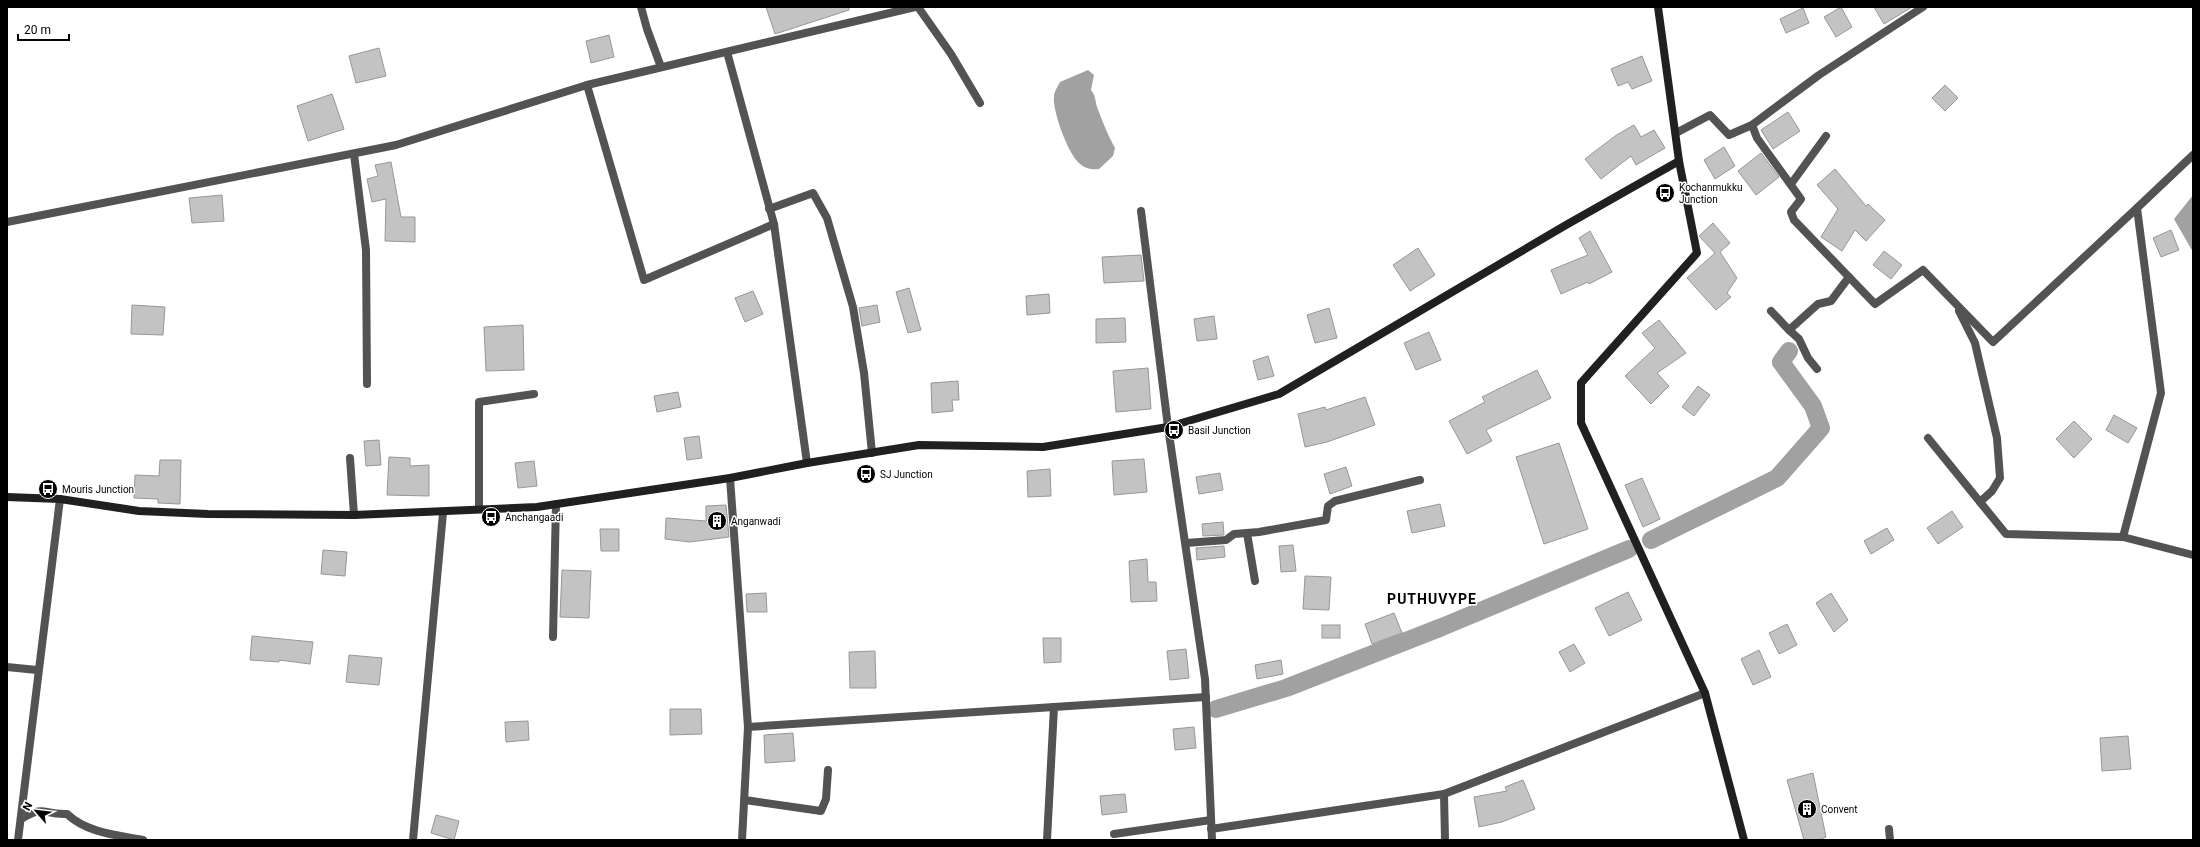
<svg xmlns="http://www.w3.org/2000/svg" width="2200" height="847" font-family="Roboto,sans-serif">
<rect width="100%" height="100%" fill="#fff"/>
<g fill="#a1a1a1">
<path d="M1088,70l6,5 -3,15c5,6 4,10 6,17 5,13 11,29 18,41l-2,8 -14,13c-9,1 -16,-1 -22,-8 -10,-11 -25,-51 -23,-65 0,-4 4,-10 6,-14z"/>
<polygon points="2193,195 2193,252 2174,219"/>
</g>
<g fill="none" stroke-linecap="round" stroke-linejoin="round">
<g stroke="#a1a1a1" stroke-width="18">
<polyline points="1651,540 1777,478 1821,428 1813,406 1781,362 1789,351"/>
<polyline points="1216,709 1286,688 1442,627 1629,549"/>
</g>
</g>
<g fill="#c3c3c3" stroke="#979797">
<polygon points="766,7 849,7 849,10 775,34"/>
<polygon points="1841,7 1852,27 1836,37 1824,17"/>
<polygon points="1874,7 1912,7 1884,24"/>
<polygon points="1803,8 1809,23 1786,33 1780,19"/>
<polygon points="609,35 614,57 591,63 586,41"/>
<polygon points="379,48 386,76 356,83 349,56"/>
<polygon points="1642,56 1652,81 1632,89 1628,82 1618,86 1611,69"/>
<polygon points="1945,85 1958,98 1945,111 1932,98"/>
<polygon points="332,94 344,129 308,141 297,106"/>
<polygon points="1788,112 1800,131 1773,149 1761,130"/>
<polygon points="1634,125 1641,137 1654,130 1665,148 1636,165 1631,156 1601,179 1585,159 1615,136"/>
<polygon points="1724,147 1735,166 1715,179 1704,160"/>
<polygon points="1761,153 1779,177 1756,195 1738,171"/>
<polygon points="391,162 401,217 415,217 415,242 385,241 386,199 372,202 367,179 378,176 375,165"/>
<polygon points="1835,169 1866,206 1868,204 1885,220 1866,241 1855,230 1842,251 1821,237 1838,209 1817,185"/>
<polygon points="222,195 224,221 192,223 189,198"/>
<polygon points="1713,223 1730,243 1720,252 1737,278 1727,293 1731,297 1716,310 1687,278 1715,253 1699,236"/>
<polygon points="2171,230 2179,250 2161,257 2153,238"/>
<polygon points="1590,231 1612,272 1589,284 1588,282 1561,294 1551,270 1588,255 1579,238"/>
<polygon points="1418,248 1435,275 1410,291 1393,265"/>
<polygon points="1884,251 1902,265 1891,279 1873,265"/>
<polygon points="1141,255 1144,281 1104,283 1102,257"/>
<polygon points="909,288 921,330 908,333 896,292"/>
<polygon points="753,291 763,314 745,322 735,298"/>
<polygon points="1049,294 1050,313 1027,315 1026,296"/>
<polygon points="132,305 165,307 163,335 131,334"/>
<polygon points="877,305 880,322 862,326 859,308"/>
<polygon points="1329,308 1337,338 1315,343 1307,315"/>
<polygon points="1214,316 1217,339 1197,341 1194,319"/>
<polygon points="1125,318 1126,342 1096,343 1096,319"/>
<polygon points="1659,320 1686,353 1657,373 1669,386 1651,404 1625,376 1655,348 1642,333"/>
<polygon points="523,325 524,370 486,371 484,327"/>
<polygon points="1429,332 1441,360 1416,370 1404,343"/>
<polygon points="1268,356 1274,376 1258,380 1253,361"/>
<polygon points="1148,368 1151,409 1116,412 1113,371"/>
<polygon points="1537,370 1551,398 1486,430 1492,441 1467,454 1449,421 1485,402 1482,397"/>
<polygon points="958,381 959,400 952,400 953,411 932,413 931,383"/>
<polygon points="1698,386 1710,395 1694,416 1682,407"/>
<polygon points="678,392 681,407 657,412 654,396"/>
<polygon points="1365,397 1375,425 1327,442 1305,447 1298,414 1325,407 1326,410"/>
<polygon points="2114,415 2137,428 2128,443 2106,430"/>
<polygon points="2074,421 2092,439 2074,458 2056,439"/>
<polygon points="699,436 702,458 687,460 684,438"/>
<polygon points="379,440 381,465 366,466 364,441"/>
<polygon points="1559,443 1588,529 1544,544 1516,457"/>
<polygon points="389,457 410,458 410,466 429,465 429,496 387,495"/>
<polygon points="1144,459 1147,492 1114,495 1112,461"/>
<polygon points="160,460 181,460 180,504 158,503 158,499 134,498 135,475 159,476"/>
<polygon points="534,461 537,486 518,488 515,463"/>
<polygon points="1346,467 1352,486 1330,494 1324,474"/>
<polygon points="1050,469 1051,496 1028,497 1027,471"/>
<polygon points="1220,473 1223,490 1199,494 1196,477"/>
<polygon points="1642,478 1660,519 1643,527 1625,485"/>
<polygon points="1440,504 1445,526 1412,533 1407,511"/>
<polygon points="726,505 729,537 690,542 665,539 666,518 706,521 706,506"/>
<polygon points="1952,511 1963,527 1938,544 1927,528"/>
<polygon points="1223,522 1224,535 1203,536 1202,524"/>
<polygon points="1887,528 1894,540 1871,554 1864,541"/>
<polygon points="600,529 619,529 619,551 601,551"/>
<polygon points="1293,545 1296,571 1281,572 1279,546"/>
<polygon points="1224,546 1225,557 1197,560 1196,548"/>
<polygon points="323,550 347,552 345,576 321,574"/>
<polygon points="1147,559 1148,582 1156,582 1157,601 1131,602 1129,561"/>
<polygon points="562,570 591,571 589,618 560,617"/>
<polygon points="1305,576 1331,577 1329,610 1303,609"/>
<polygon points="1628,592 1642,620 1609,636 1595,608"/>
<polygon points="766,593 767,612 747,612 746,594"/>
<polygon points="1831,593 1848,620 1834,632 1816,603"/>
<polygon points="1394,613 1402,633 1372,644 1365,624"/>
<polygon points="1787,624 1797,645 1779,654 1769,633"/>
<rect x="1322" y="625" width="18" height="13"/>
<polygon points="252,636 313,642 310,664 279,660 279,662 250,660"/>
<polygon points="1043,638 1061,638 1061,662 1044,663"/>
<polygon points="1574,644 1585,663 1570,672 1559,652"/>
<polygon points="1186,649 1189,678 1170,680 1167,651"/>
<polygon points="1759,650 1771,677 1753,685 1741,659"/>
<polygon points="875,651 876,688 850,688 849,652"/>
<polygon points="349,655 382,658 379,685 346,682"/>
<polygon points="1281,660 1283,674 1257,679 1255,665"/>
<polygon points="670,709 701,709 702,734 670,735"/>
<polygon points="528,721 529,740 506,742 505,722"/>
<polygon points="1194,727 1196,748 1175,750 1173,729"/>
<polygon points="793,733 795,761 765,763 764,735"/>
<polygon points="2128,736 2131,769 2102,771 2100,738"/>
<polygon points="1813,773 1826,837 1819,840 1804,840 1787,780"/>
<polygon points="1523,780 1535,809 1502,822 1479,827 1474,797 1507,791 1505,787"/>
<polygon points="1125,794 1127,812 1102,815 1100,796"/>
<polygon points="436,815 459,821 454,840 431,833"/>
</g>
<g fill="none" stroke-linecap="round" stroke-linejoin="round">
<g stroke="#535353" stroke-width="8">
<polyline points="641,7 647,29 661,67"/>
<polyline points="918,7 951,54 980,103"/>
<polyline points="727,52 774,224 807,463"/>
<polyline points="587,85 644,280 774,224"/>
<polyline points="1752,125 1757,138 1801,199 1791,212 1794,220 1875,304 1923,270 1993,342 2137,208"/>
<polyline points="1676,133 1710,115 1729,135 1752,125 1819,75 1923,7"/>
<polyline points="354,154 366,250 367,384"/>
<polyline points="2193,155 2137,208 2161,393 2123,537 2193,555"/>
<polyline points="1791,184 1826,136"/>
<polyline points="769,209 813,193 827,218 853,307 864,373 872,453"/>
<polyline points="1141,211 1168,427 1205,679 1212,840"/>
<polyline points="7,222 396,145 587,85 915,7"/>
<polyline points="1771,311 1789,330"/>
<polyline points="1959,311 1975,343 1997,438 2000,478 1992,491 1980,502"/>
<polyline points="1817,369 1808,358 1799,339 1789,330 1818,304 1831,301 1849,277"/>
<polyline points="1928,438 2006,534 2123,537"/>
<polyline points="350,458 354,515"/>
<polyline points="730,478 748,727 742,840"/>
<polyline points="479,509 479,402 534,394"/>
<polyline points="1247,533 1255,581"/>
<polyline points="1186,543 1226,540 1234,534 1259,532 1326,520 1328,506 1335,501 1420,480"/>
<polyline points="553,637 556,504"/>
<polyline points="7,667 37,670"/>
<polyline points="748,727 1054,707"/>
<polyline points="1444,794 1445,840"/>
<polyline points="745,800 821,811 826,799 828,770"/>
<path d="M21,819c26,-15 20,-4 46,-5 20,19 50,21 76,26"/>
<polyline points="1211,829 1444,794 1705,693"/>
<polyline points="1889,829 1890,840"/>
<polyline points="1114,834 1211,820"/>
<polyline points="18,840 60,499"/>
<polyline points="413,840 443,513"/>
<polyline points="1047,840 1054,707 1206,697"/>
</g>
<g stroke="#202020" stroke-width="8">
<polyline points="1658,7 1679,161 1697,253 1581,383 1581,423 1705,693 1744,840"/>
<polyline points="7,497 60,499 139,511 208,514 354,515 537,507 730,478 807,463 919,445 1043,447 1168,427 1279,394 1566,225 1679,161"/>
</g>
</g>
<defs>
<symbol id="bus-disc" viewBox="-11 -11 22 22"><circle r="9.5" fill="#000" stroke="#fff"/><path d="M-5-6H5V4H4V6H2V4H-2V6H-4V4H-5ZM-3.5-4V0h7V-4ZM-3.5 1.2v1.5H-2V1.2ZM2 1.2v1.5H3.5V1.2Z" fill="#fff"/></symbol>
<symbol id="building-disc" viewBox="-11 -11 22 22"><circle r="9.5" fill="#000" stroke="#fff"/><path d="M-4-6H4V6H1V3H-1V6H-4ZM-2.5-4.3h1.7v1.8h-1.7ZM.8-4.3h1.7v1.8H.8ZM-2.5-1h1.7V.8h-1.7ZM.8-1h1.7V.8H.8Z" fill="#fff"/></symbol>
</defs>
<g fill-rule="evenodd">
<use href="#bus-disc" x="1654" y="182" width="22" height="22"/>
<use href="#bus-disc" x="1163" y="419" width="22" height="22"/>
<use href="#bus-disc" x="855" y="463" width="22" height="22"/>
<use href="#bus-disc" x="37" y="478" width="22" height="22"/>
<use href="#bus-disc" x="480" y="506" width="22" height="22"/>
<use href="#building-disc" x="706" y="510" width="22" height="22"/>
<use href="#building-disc" x="1796" y="798" width="22" height="22"/>
</g>
<g text-anchor="middle" stroke-width="3" stroke-linejoin="round" paint-order="stroke">
<g font-size="10" fill="#000" stroke="#fff" text-anchor="start">
<text x="1679" y="191">Kochanmukku<tspan x="1679" dy="12">Junction</tspan></text>
<text x="1188" y="434">Basil Junction</text>
<text x="880" y="478">SJ Junction</text>
<text x="62" y="493">Mouris Junction</text>
<text x="505" y="521">Anchangaadi</text>
<text x="731" y="525">Anganwadi</text>
<text x="1821" y="813">Convent</text>
</g>
<g font-size="14" font-weight="bold" letter-spacing="1" fill="#000" stroke="#fff">
<text x="1432" y="604">PUTHUVYPE</text>
</g>
</g>
<rect width="2200" height="847" fill="none" stroke="#000000" stroke-width="16"/>
<g transform="translate(36 811) rotate(298)" stroke="#ffffff" stroke-width="3" paint-order="stroke">
<path d="M0-3L7 15L0 10L-7 15Z" fill="#000000"/>
<text y="-6" font-size="11" font-weight="bold" text-anchor="middle" fill="#000000">N</text>
</g>
<path d="M18 34v6h51v-6" fill="none" stroke="#000000" stroke-width="2"/>
<text x="24" y="34" font-size="12" fill="#000000" stroke="#ffffff" stroke-width="3" paint-order="stroke">20 m</text>
</svg>
